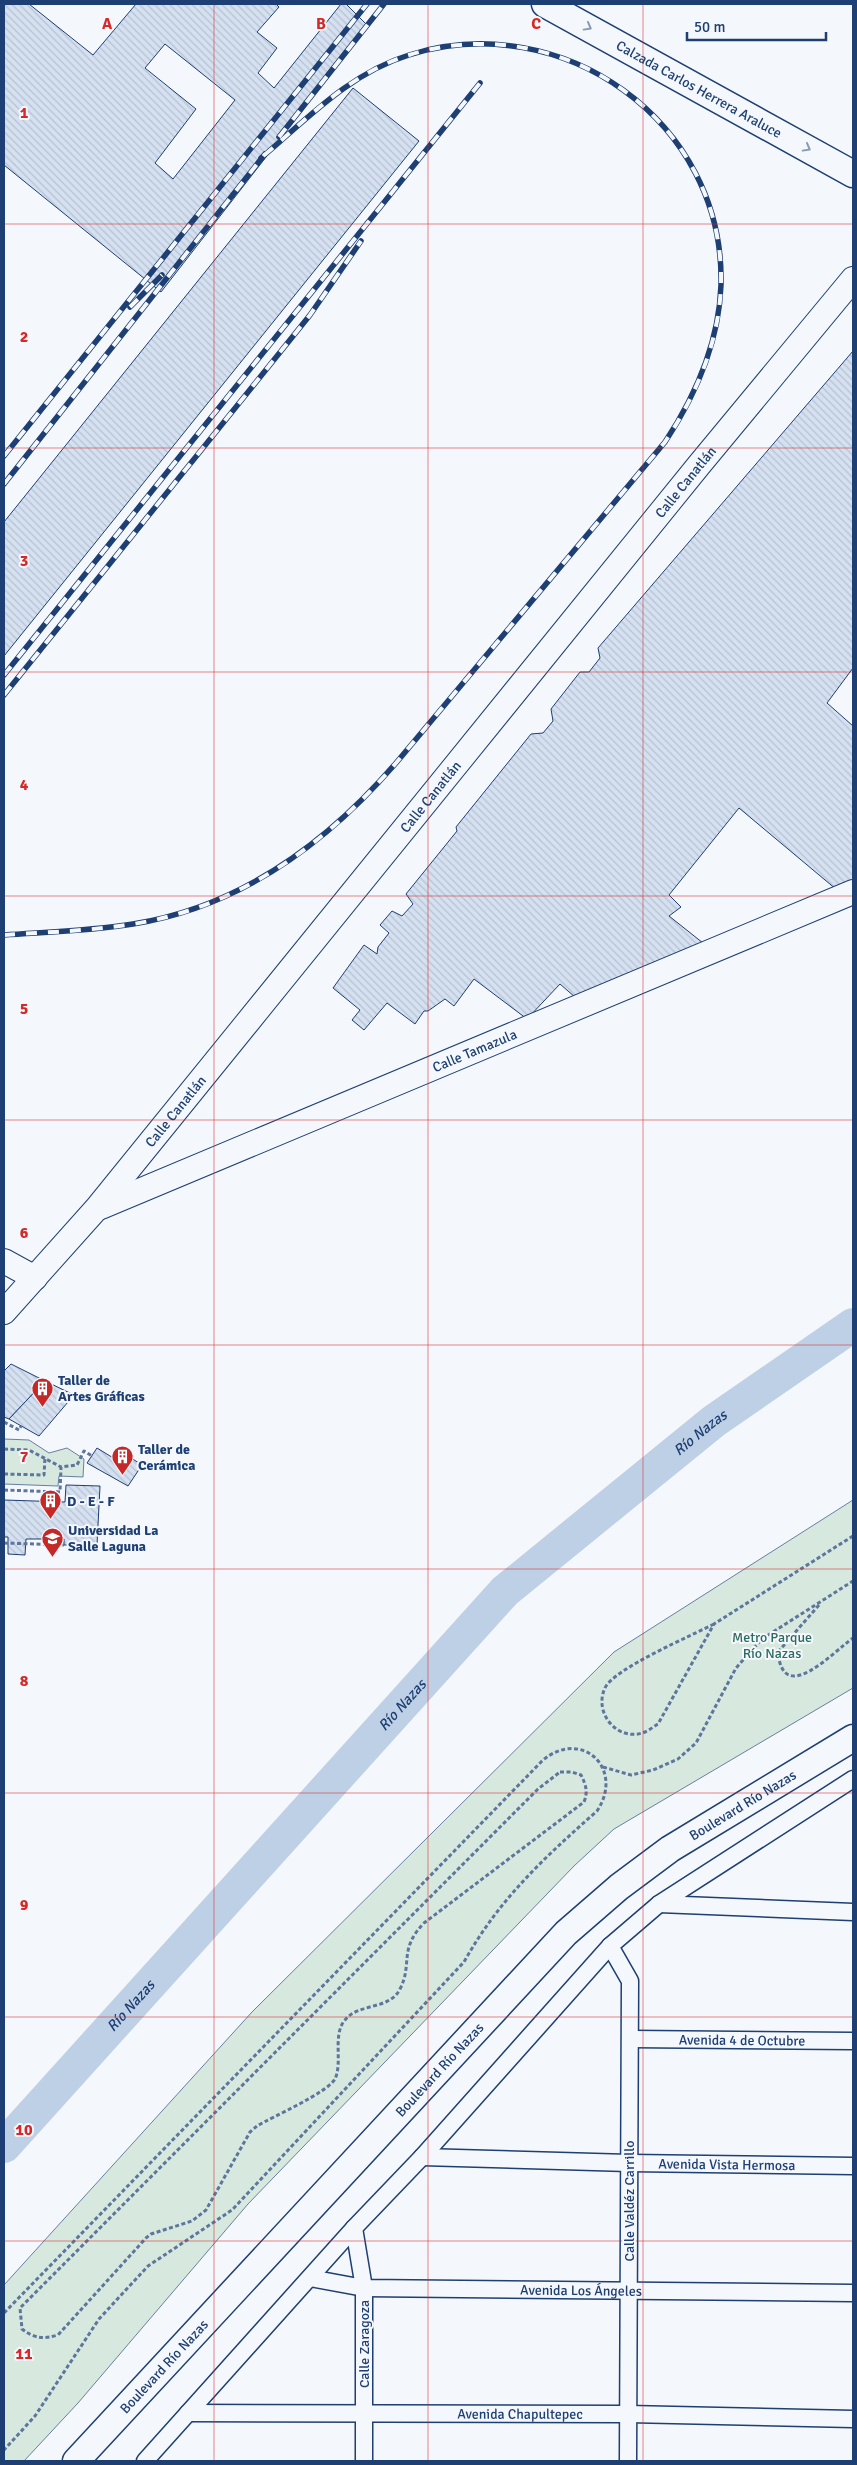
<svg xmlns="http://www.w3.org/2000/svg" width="857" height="2465" font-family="Signika,sans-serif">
<defs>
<pattern id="building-back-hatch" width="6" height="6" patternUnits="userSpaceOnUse" patternTransform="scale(1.25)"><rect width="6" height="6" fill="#d5e0f0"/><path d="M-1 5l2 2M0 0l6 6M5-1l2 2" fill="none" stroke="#b6c1d1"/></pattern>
</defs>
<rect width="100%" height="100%" fill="#f4f7fb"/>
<g fill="#d7e8df" stroke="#687fa3">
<polygon points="4,1439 29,1440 49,1453 67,1448 84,1459 83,1477 59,1476 58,1486 4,1484"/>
<polygon points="853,1500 853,1688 614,1829 574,1866 248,2204 78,2403 24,2461 4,2461 4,2285 252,2012 614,1652"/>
</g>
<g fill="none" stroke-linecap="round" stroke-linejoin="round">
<path stroke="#bed0e5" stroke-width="34" id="s1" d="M4,2146l501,-555 209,-170 139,-96"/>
</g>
<g fill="url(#building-back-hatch)" stroke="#1d3f73" fill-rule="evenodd">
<path d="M4,4h25l64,51 43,-51h140l3,3 -22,25 20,16 -19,25 16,15 67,-84h5l22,22 -207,266 -157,-127zM165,44l70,56 -62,79 -18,-16 41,-54 -51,-41z"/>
<polygon points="353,88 419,141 4,656 4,522"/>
<polygon points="853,351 853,668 827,703 853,726 853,882 837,890 739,808 669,895 681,907 669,916 703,943 576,998 560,984 527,1019 474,979 454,1006 445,999 428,1011 424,1011 415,1024 387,1003 364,1030 352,1020 360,1010 333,988 364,945 377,954 378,947 389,933 380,925 392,911 402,916 413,904 406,894 457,831 456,827 531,734 543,733 553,721 551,709 580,672 589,672 600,658 598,648"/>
<polygon points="11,1364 45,1381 9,1419 4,1417 4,1371"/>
<polygon points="45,1381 74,1395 39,1436 9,1419"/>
<polygon points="97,1448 123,1464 128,1456 142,1465 128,1486 87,1463"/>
<polygon points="66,1485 100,1486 97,1545 64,1545 64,1539 26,1539 25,1555 8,1554 8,1537 4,1537 4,1500 65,1502"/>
</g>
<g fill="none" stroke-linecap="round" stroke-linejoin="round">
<defs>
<g id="street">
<polyline points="659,1904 853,1912"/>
<polyline points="610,1946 630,1981 628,2461"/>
<path id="s2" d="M632,2039l221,2"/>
<path id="s3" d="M422,2157l207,6 224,3"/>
<polyline points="354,2228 364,2288 364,2461"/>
<path id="s4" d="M310,2278l54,10 489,5"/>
<path id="s5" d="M188,2413l440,1 225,5"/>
<polyline points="145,2461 354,2228 422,2157 610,1946 659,1904 853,1779"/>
</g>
<g id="secondary">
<path id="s6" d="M101,1207l752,-315"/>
<polyline points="4,1261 35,1278"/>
<path id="s7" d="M4,1312l93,-104 602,-743 154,-186"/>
</g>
<g id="primary">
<path id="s8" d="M545,4l308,170"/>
<path id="s9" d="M76,2461l490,-528 53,-46 51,-38 183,-111"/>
</g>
</defs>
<use href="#street" stroke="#1d3f73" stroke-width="19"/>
<use href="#secondary" stroke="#1d3f73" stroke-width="26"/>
<use href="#primary" stroke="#1d3f73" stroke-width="29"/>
<g stroke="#5e769c" stroke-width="3" stroke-dasharray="4 2.5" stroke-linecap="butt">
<polyline points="4,1422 19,1430 21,1426"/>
<polyline points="4,1449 29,1450 61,1467"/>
<polyline points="4,1474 44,1475 45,1458"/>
<polyline points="4,1490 60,1492 61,1467 77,1465 84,1451 92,1456"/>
<polyline points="4,1543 64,1545"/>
<path d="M819,1605l-41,47c5,55 55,0 75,-14"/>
<path d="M714,1624c-21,11 -101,45 -109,64 -12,25 13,55 40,44 5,-2 9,-6 13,-8l56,-100 139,-88"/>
<polyline points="603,1767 631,1775 653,1770 678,1759 696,1743 736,1668 762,1639 853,1581"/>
<path d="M560,1772h12l9,3c5,10 7,17 3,27l-160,121c-26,27 -11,41 -24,66 -10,21 -42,14 -55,31 -13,15 -2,42 -10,59 -8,14 -63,38 -78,47l-7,6 -44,78 -14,11 -41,13 -5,4 -88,97c-14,4 -23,4 -36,-6l-2,-21 518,-519z"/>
<path d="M4,2313l539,-553c39,-32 82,9 54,51 -52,46 -98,88 -133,151l-232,248 -84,56 -49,53 -64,97 -31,34"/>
</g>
<use href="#street" stroke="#f4f7fb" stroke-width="16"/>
<use href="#secondary" stroke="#f4f7fb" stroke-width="24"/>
<use href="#primary" stroke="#f4f7fb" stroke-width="26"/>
<defs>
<g id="rail">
<polyline points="279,137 384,4"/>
<polyline points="130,307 162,275"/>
<polyline points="4,456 367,4"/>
<polyline points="4,484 265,154"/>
<polyline points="4,675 480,83"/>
<polyline points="4,695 310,315 361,241"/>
<path d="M4,935c43,-3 86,-4 129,-11 107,-17 193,-80 263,-161l269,-321c31,-47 54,-99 56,-157 4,-164 -159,-278 -312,-230 -59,18 -102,64 -148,103"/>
</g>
</defs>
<use href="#rail" stroke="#1d3f73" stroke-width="5.5"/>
<use href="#rail" stroke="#f4f7fb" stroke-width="4" stroke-dasharray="11" stroke-linecap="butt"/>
</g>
<defs><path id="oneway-chevron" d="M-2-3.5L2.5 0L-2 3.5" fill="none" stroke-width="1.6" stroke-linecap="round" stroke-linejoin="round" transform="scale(1.25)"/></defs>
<g stroke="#889bb7">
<use href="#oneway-chevron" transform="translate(588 27) rotate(29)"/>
<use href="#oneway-chevron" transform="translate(807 148) rotate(29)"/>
</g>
<path fill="none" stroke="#d62828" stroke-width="1" stroke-opacity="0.55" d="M214,4v2457M428,4v2457M643,4v2457M4,224h849M4,448h849M4,672h849M4,896h849M4,1120h849M4,1345h849M4,1569h849M4,1793h849M4,2017h849M4,2241h849"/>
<defs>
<symbol id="building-pin" viewBox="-11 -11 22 30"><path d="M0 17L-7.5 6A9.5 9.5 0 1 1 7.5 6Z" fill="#c62828" stroke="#f4f7fb"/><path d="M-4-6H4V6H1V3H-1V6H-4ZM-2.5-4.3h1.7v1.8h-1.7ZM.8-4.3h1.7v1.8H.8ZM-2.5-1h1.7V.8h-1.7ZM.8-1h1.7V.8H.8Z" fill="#fff"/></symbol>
<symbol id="university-pin" viewBox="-11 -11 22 30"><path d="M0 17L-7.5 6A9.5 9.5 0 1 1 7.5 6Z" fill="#c62828" stroke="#f4f7fb"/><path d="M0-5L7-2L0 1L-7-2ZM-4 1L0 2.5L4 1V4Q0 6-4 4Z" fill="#fff"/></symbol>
</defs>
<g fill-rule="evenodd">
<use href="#building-pin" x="30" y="1376" width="25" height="34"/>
<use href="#building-pin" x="110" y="1444" width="25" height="34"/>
<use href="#building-pin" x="38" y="1488" width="25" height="34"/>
<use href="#university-pin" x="40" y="1526" width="25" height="34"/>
</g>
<g text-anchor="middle" stroke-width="4" stroke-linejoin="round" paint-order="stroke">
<g font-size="14" fill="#1d3f73" stroke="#f4f7fb">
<text dy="5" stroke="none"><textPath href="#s8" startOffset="176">Calzada Carlos Herrera Araluce</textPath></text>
<text dy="5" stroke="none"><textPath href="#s7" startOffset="1074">Calle Canatlán</textPath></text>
<text dy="5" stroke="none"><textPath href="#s7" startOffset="669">Calle Canatlán</textPath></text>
<text dy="5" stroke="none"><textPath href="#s6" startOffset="405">Calle Tamazula</textPath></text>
<text dy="5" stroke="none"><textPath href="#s7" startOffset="264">Calle Canatlán</textPath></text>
<text dy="5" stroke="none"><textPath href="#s9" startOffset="939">Boulevard Río Nazas</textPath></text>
<text dy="5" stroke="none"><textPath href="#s2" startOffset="110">Avenida 4 de Octubre</textPath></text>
<text dy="5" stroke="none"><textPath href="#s9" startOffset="534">Boulevard Río Nazas</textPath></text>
<text dy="5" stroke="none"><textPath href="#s3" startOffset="305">Avenida Vista Hermosa</textPath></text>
<text transform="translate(629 2201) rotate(-90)" y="5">Calle Valdéz Carrillo</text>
<text dy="5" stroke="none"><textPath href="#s4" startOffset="272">Avenida Los Ángeles</textPath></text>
<text transform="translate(364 2344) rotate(-90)" y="5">Calle Zaragoza</text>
<text dy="5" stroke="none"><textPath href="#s9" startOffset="129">Boulevard Río Nazas</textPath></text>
<text dy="5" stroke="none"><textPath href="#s5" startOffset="332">Avenida Chapultepec</textPath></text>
</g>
<g font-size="14" font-weight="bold" fill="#1d3f73" stroke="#f4f7fb" text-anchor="start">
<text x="58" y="1385">Taller de<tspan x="58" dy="16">Artes Gráficas</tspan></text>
<text x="138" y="1454">Taller de<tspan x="138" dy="16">Cerámica</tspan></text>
<text x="67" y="1506">D - E - F</text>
<text x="68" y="1535">Universidad La<tspan x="68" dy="16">Salle Laguna</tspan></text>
</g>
<g font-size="14" fill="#2c6c60" stroke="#f4f7fb">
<text x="772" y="1642">Metro Parque<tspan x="772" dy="16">Río Nazas</tspan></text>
</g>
<g font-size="15" font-style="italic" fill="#1d3f73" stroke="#f4f7fb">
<text dy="5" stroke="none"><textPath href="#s1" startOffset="999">Río Nazas</textPath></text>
<text dy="5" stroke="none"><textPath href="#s1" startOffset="594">Río Nazas</textPath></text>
<text dy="5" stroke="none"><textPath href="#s1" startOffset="189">Río Nazas</textPath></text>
</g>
</g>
<g font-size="16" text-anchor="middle" font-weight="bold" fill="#d62828" stroke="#f4f7fb" stroke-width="4" stroke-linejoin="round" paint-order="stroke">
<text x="107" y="29">A</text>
<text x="321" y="29">B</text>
<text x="536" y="29">C</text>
<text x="24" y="118">1</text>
<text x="24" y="342">2</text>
<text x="24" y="566">3</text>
<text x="24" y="790">4</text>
<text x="24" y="1014">5</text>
<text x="24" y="1238">6</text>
<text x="24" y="1462">7</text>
<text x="24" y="1686">8</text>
<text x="24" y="1910">9</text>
<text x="24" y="2135">10</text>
<text x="24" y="2359">11</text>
</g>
<rect width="857" height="2465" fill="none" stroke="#1d3f73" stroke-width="10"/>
<path d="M687 32v8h139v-8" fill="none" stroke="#1d3f73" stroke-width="2.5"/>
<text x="694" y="32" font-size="15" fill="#1d3f73" stroke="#f4f7fb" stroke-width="4" paint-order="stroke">50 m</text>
</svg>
